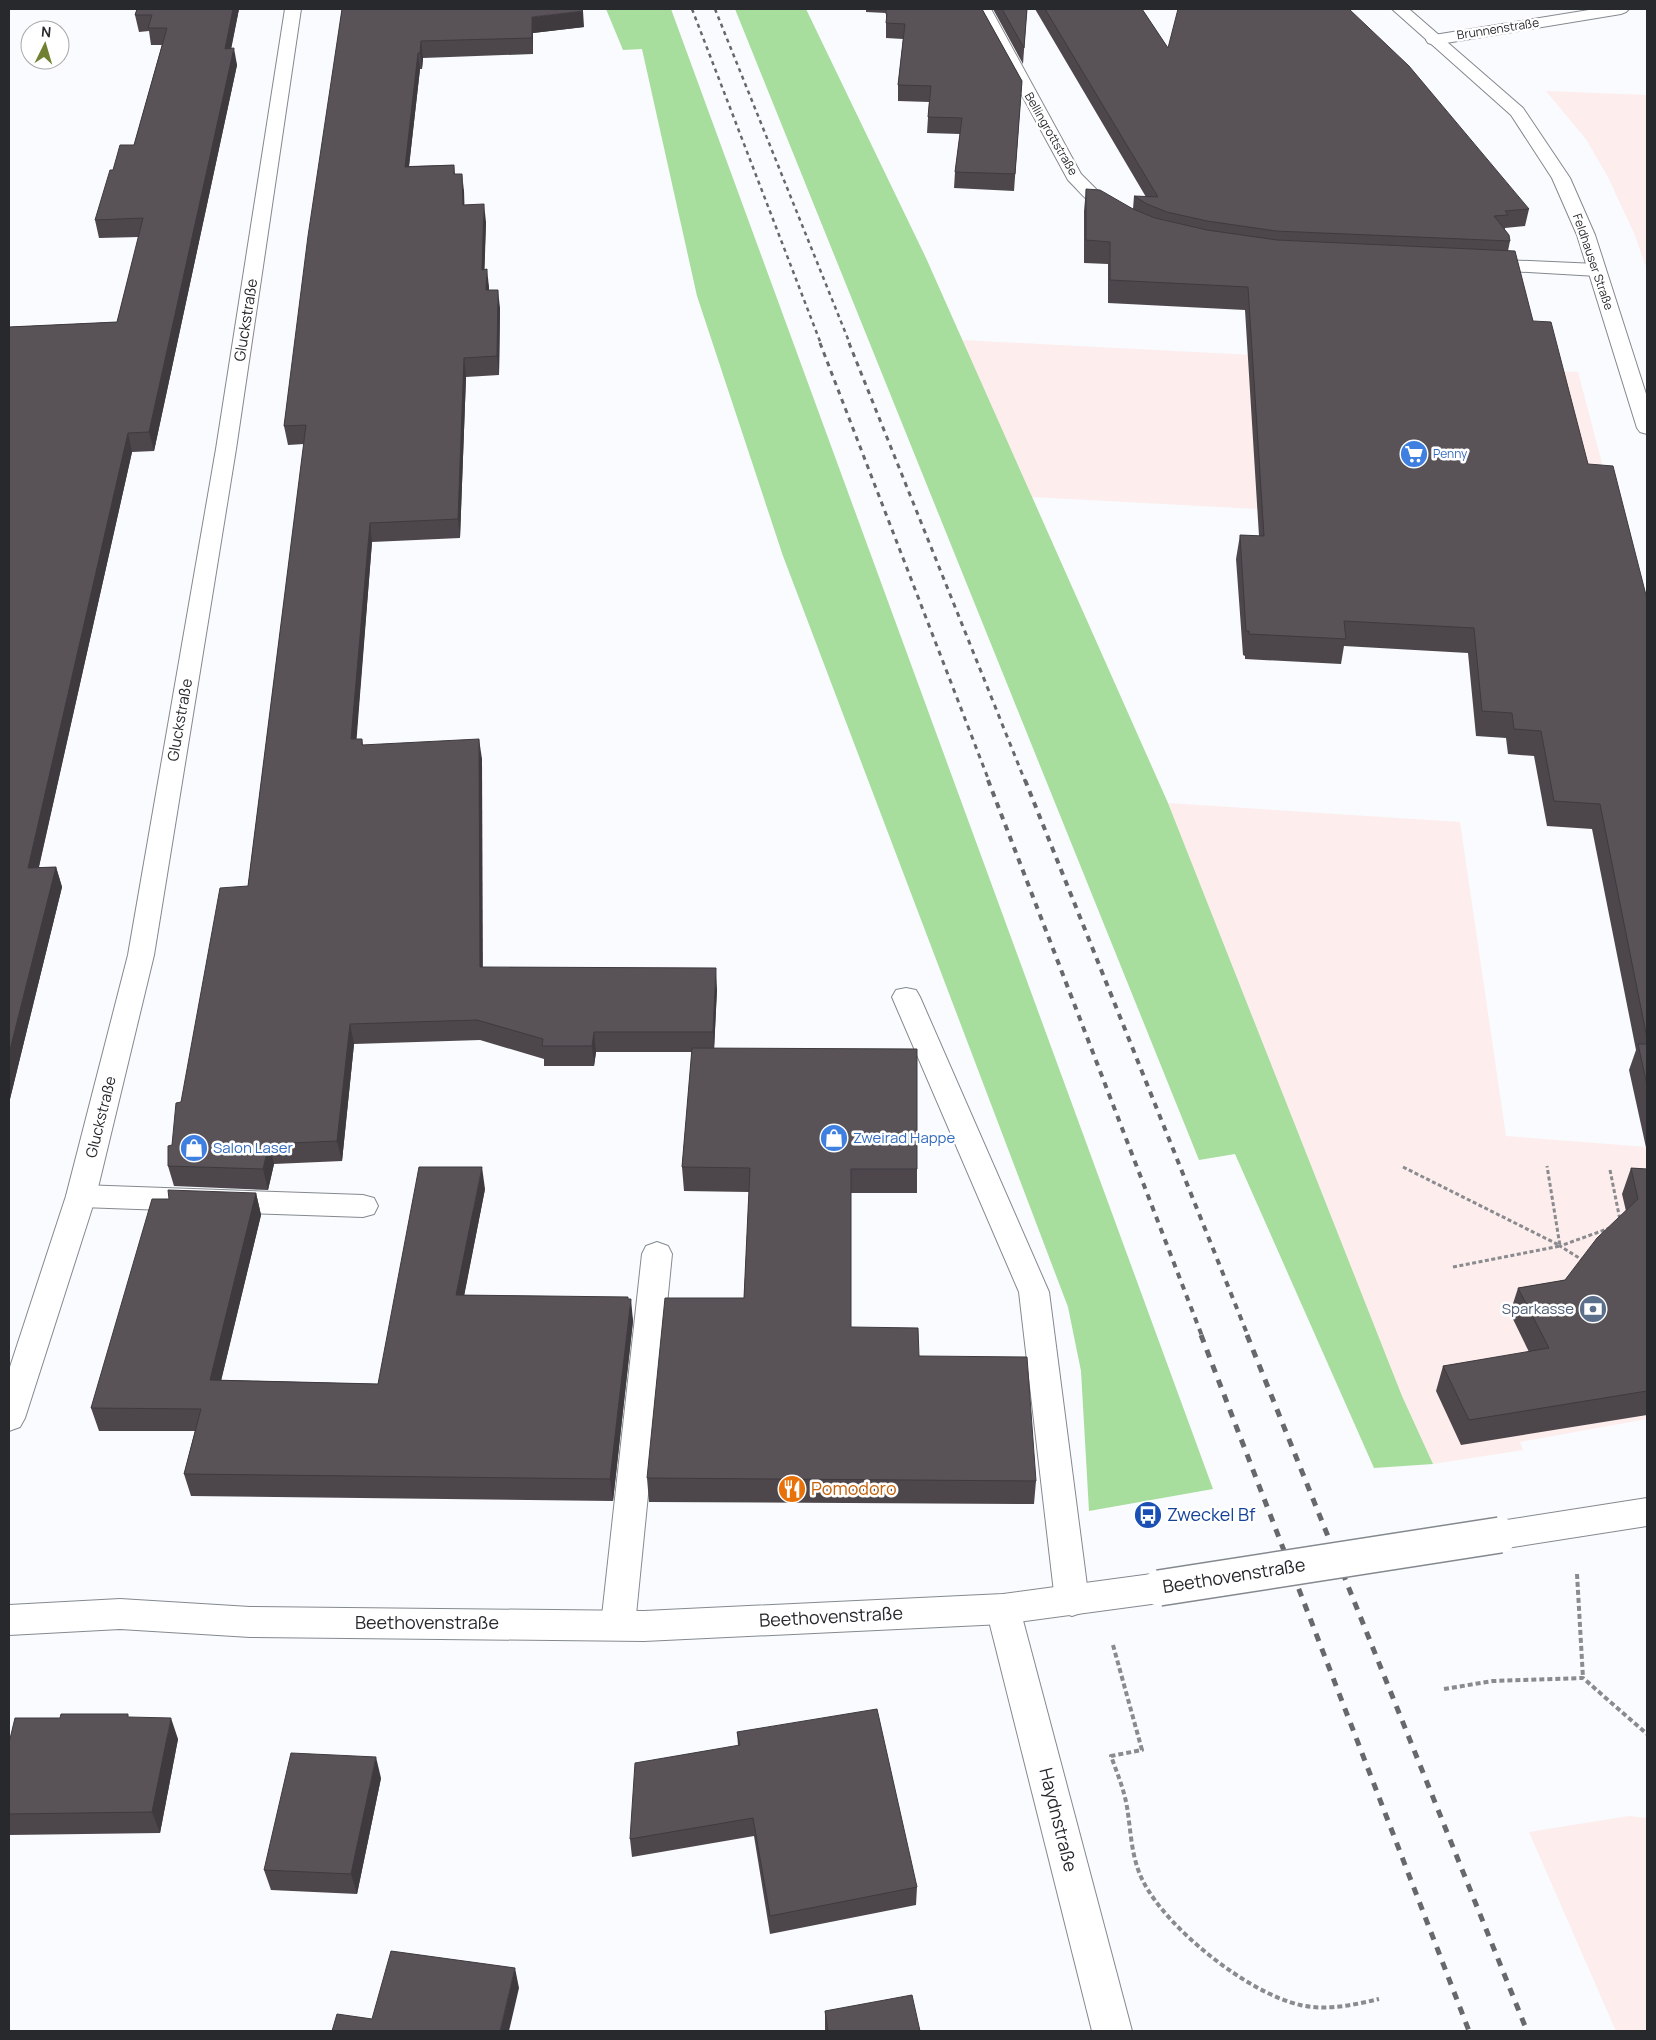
<svg xmlns="http://www.w3.org/2000/svg" width="1656" height="2040" font-family="Manrope,sans-serif">
<rect width="100%" height="100%" fill="#f9fbfe"/>
<g fill="#fdeded">
<polygon points="1546,91 1647,95 1647,270 1634,233 1608,177 1586,139"/>
<polygon points="962,340 1578,372 1619,528 1032,497"/>
<polygon points="1168,803 1460,822 1506,1136 1647,1147 1647,1419 1520,1442 1523,1450 1433,1464 1402,1396"/>
<polygon points="1629,1816 1647,1818 1647,2031 1616,2031 1529,1832"/>
</g>
<g fill="#a7dd9d">
<polygon points="606,9 671,9 1213,1489 1089,1511 1081,1371 1068,1307 783,556 697,296 642,49 623,50"/>
<polygon points="735,9 806,9 926,258 1168,803 1402,1396 1433,1464 1374,1468 1235,1154 1199,1160"/>
</g>
<g fill="none" stroke-linecap="round" stroke-linejoin="round">
<defs>
<g id="lane">
<polygon points="906,988 916,990 920,997 1049,1292 1089,1601 1084,1612 1072,1616 1060,1612 1055,1601 1019,1292 892,997 896,990"/>
<polygon points="81,1185 363,1195 374,1198 378,1206 374,1214 363,1217 81,1207 71,1204 66,1196 71,1188"/>
<polygon points="657,1242 668,1246 672,1254 635,1625 630,1636 618,1640 606,1636 601,1625 642,1254 646,1246"/>
</g>
<g id="street">
<polygon points="285,9 301,9 236,449 154,955 96,1196 25,1418 20,1427 9,1431 9,1370 66,1196 128,955 216,449"/>
<path d="M975,9h16l90,165 19,19 24,20 -3,4c-18,4 -41,-25 -53,-37z"/>
<polygon points="1595,9 1629,9 1626,12 1621,14 1434,45 1428,43 1426,40 1428,37 1434,35"/>
<polygon points="1481,259 1597,264 1604,266 1606,270 1604,274 1597,276 1474,269 1472,265 1474,261"/>
<polygon points="1003,1594 1015,1598 1020,1609 1132,2031 1092,2031 986,1609 991,1598"/>
</g>
<g id="secondary">
<polygon points="1392,9 1409,9 1523,108 1570,178 1595,235 1647,397 1647,434 1640,432 1637,428 1577,235 1552,178 1511,115"/>
<polygon points="1647,1498 1647,1526 1500,1549 1488,1545 1483,1535 1488,1525 1500,1521"/>
<polygon points="1159,1573 1171,1577 1176,1588 1171,1599 1159,1603 1003,1624 644,1641 250,1637 120,1629 9,1635 9,1605 120,1599 250,1607 644,1611 1003,1594"/>
</g>
</defs>
<use href="#lane" stroke="#84898f" stroke-width="2"/>
<use href="#street" stroke="#84898f" stroke-width="2"/>
<use href="#secondary" stroke="#84898f" stroke-width="2"/>
<g stroke="#898b8e" stroke-width="3" stroke-dasharray="4 2.5" stroke-linecap="butt">
<polyline points="1403,1167 1559,1245"/>
<polyline points="1610,1170 1620,1220"/>
<polyline points="1584,1261 1560,1246 1610,1228"/>
<polyline points="1453,1267 1560,1246 1547,1166"/>
</g>
<g stroke="#898b8e" stroke-width="4" stroke-dasharray="5 3" stroke-linecap="butt">
<polyline points="1577,1574 1583,1678"/>
<path d="M1113,1645l29,105 -31,6c6,17 13,33 16,51 4,24 4,51 16,74 24,48 105,112 157,124 26,6 54,0 79,-6"/>
<polyline points="1444,1689 1493,1681 1583,1678 1647,1734"/>
</g>
<use href="#lane" fill="#fff" fill-rule="evenodd"/>
<use href="#street" fill="#fff" fill-rule="evenodd"/>
<use href="#secondary" fill="#fff" fill-rule="evenodd"/>
<g stroke="#66686b" stroke-width="2.5" stroke-dasharray="4 4" stroke-linecap="butt">
<polyline points="692,9 821,344"/>
<polyline points="715,9 850,344"/>
</g>
<g stroke="#66686b" stroke-width="3" stroke-dasharray="5 5" stroke-linecap="butt">
<polyline points="820,343 989,781"/>
<polyline points="849,343 1025,781"/>
</g>
<g stroke="#66686b" stroke-width="4" stroke-dasharray="6 6" stroke-linecap="butt">
<polyline points="988,780 1202,1336"/>
<polyline points="1025,780 1248,1336"/>
</g>
<g stroke="#66686b" stroke-width="5" stroke-dasharray="8 8" stroke-linecap="butt">
<polyline points="1201,1335 1469,2031"/>
<polyline points="1247,1335 1527,2031"/>
</g>
<defs>
<polyline id="secondary-bridge" points="1159,1588 1500,1535"/>
</defs>
<use href="#secondary-bridge" stroke="#84898f" stroke-width="38" stroke-linecap="butt"/>
<use href="#secondary-bridge" stroke="#fff" stroke-width="35"/>
</g>
<g fill="#4d474c">
<polygon points="137,9 239,9 231,48 237,65 154,451 132,452 39,867 56,867 62,887 9,1103 9,327 117,322 139,237 99,238 95,220 113,170 134,145 162,45 151,45 149,31 139,32 135,15"/>
<polygon points="342,9 584,27 533,33 533,54 423,58 422,69 420,69 409,166 454,165 455,174 464,191 464,205 486,222 484,270 489,287 489,290 500,308 499,375 466,377 460,538 372,542 356,739 362,739 363,745 482,759 482,967 717,989 714,1048 917,1169 917,1193 851,1193 851,1327 919,1356 1036,1481 1034,1504 649,1502 647,1478 744,1298 749,1192 684,1191 682,1167 692,1052 596,1052 594,1066 544,1066 544,1059 480,1040 354,1044 342,1161 274,1164 268,1190 174,1186 168,1166 172,1145 181,1102 248,886 304,444 288,445 284,426"/>
<polygon points="866,9 982,9 1022,81 1014,191 954,188 955,172 960,134 927,133 929,102 898,101 898,85 903,39 886,38 886,13 866,12"/>
<polygon points="993,9 1027,9 1023,64"/>
<polygon points="1035,9 1142,9 1168,48 1529,209 1525,226 1505,228 1505,230 1510,241 1508,251 1533,321 1588,464 1647,599 1647,1152 1629,1070 1636,1050 1592,829 1547,826 1534,756 1508,754 1506,738 1476,736 1468,653 1344,646 1341,664 1245,659 1245,656 1243,655 1236,559 1240,535 1259,536 1245,310 1108,303 1108,264 1084,263 1084,211 1086,189 1133,209 1134,196 1146,197"/>
<polygon points="1631,1168 1647,1169 1647,1415 1461,1445 1436,1391 1443,1366 1529,1352 1510,1313 1518,1288 1565,1280 1626,1211 1622,1194"/>
<polygon points="485,1189 464,1295 629,1299 633,1321 613,1501 191,1496 184,1474 195,1431 99,1431 91,1408 169,1199 256,1193 261,1215 221,1380 378,1384"/>
<polygon points="129,1717 178,1739 160,1833 9,1835 9,1743"/>
<polygon points="737,1732 917,1887 916,1905 770,1934 754,1836 632,1857 630,1839 738,1746"/>
<polygon points="381,1778 357,1894 271,1890 264,1870"/>
<polygon points="825,2011 920,2031 825,2031"/>
</g>
<g fill="#3e3a3e">
<polygon points="233,9 239,9 228,65 225,49"/>
<polygon points="583,11 584,27 533,33 533,54 532,38 532,17"/>
<polygon points="421,41 423,58 422,69 420,53"/>
<polygon points="234,48 237,65 154,451 149,432"/>
<polygon points="418,53 420,69 407,184 405,167"/>
<polygon points="462,174 464,191 465,223 463,205"/>
<polygon points="484,204 486,222 484,288 482,270"/>
<polygon points="487,269 489,287 488,308 486,290"/>
<polygon points="498,290 500,308 499,375 497,356"/>
<polygon points="464,358 466,377 460,538 458,519"/>
<polygon points="128,433 132,452 34,888 28,868"/>
<polygon points="370,523 372,542 355,759 351,739"/>
<polygon points="479,739 482,759 483,987 480,967"/>
<polygon points="56,867 62,887 9,1103 9,1054"/>
<polygon points="716,968 717,989 714,1052 713,1032"/>
<polygon points="350,1024 354,1044 342,1161 337,1141"/>
<polygon points="594,1032 596,1052 594,1066 592,1046"/>
<polygon points="269,1144 274,1164 268,1190 263,1169"/>
<polygon points="482,1167 485,1189 460,1317 456,1295"/>
<polygon points="256,1193 261,1215 216,1402 210,1380"/>
<polygon points="631,1299 633,1321 613,1501 610,1479"/>
<polygon points="171,1718 178,1739 160,1833 152,1812"/>
<polygon points="376,1757 381,1778 357,1894 351,1874"/>
<polygon points="515,1968 519,1988 509,2031 500,2031"/>
</g>
<g fill="#595358" stroke="#3e3a3e">
<polygon points="137,9 233,9 225,49 234,48 149,432 128,433 28,868 56,867 9,1054 9,327 117,322 143,218 95,220 110,170 113,170 120,145 134,145 167,28 148,28 152,15 135,15"/>
<polygon points="342,9 581,9 583,11 532,17 532,38 421,41 420,53 418,53 405,167 454,165 454,174 462,174 463,205 484,204 482,270 487,269 486,290 498,290 497,356 464,358 458,519 370,523 351,739 362,739 362,745 479,739 480,967 716,968 713,1032 594,1032 592,1046 542,1046 543,1039 477,1020 350,1024 337,1141 269,1144 263,1169 168,1166 168,1146 172,1145 176,1103 181,1102 220,888 248,886 306,425 284,426 308,236"/>
<polygon points="886,9 982,9 1022,81 1015,174 955,172 962,118 928,117 931,86 898,85 905,24 886,23 887,14 886,14"/>
<polygon points="1002,9 1027,9 1024,48"/>
<polygon points="1045,9 1142,9 1168,48 1178,9 1349,9 1409,66 1529,209 1505,211 1508,215 1494,216 1509,235 1510,241 1276,231 1207,221 1167,212 1147,204 1134,196 1158,197"/>
<polygon points="1086,189 1100,190 1133,209 1155,218 1207,230 1277,240 1515,251 1533,321 1551,322 1588,464 1613,466 1647,599 1647,1038 1600,804 1554,801 1541,731 1514,729 1512,713 1482,711 1474,628 1344,621 1346,639 1249,634 1249,631 1246,631 1240,535 1264,536 1248,287 1110,280 1110,242 1086,240"/>
<polygon points="1638,1044 1647,1044 1647,1085"/>
<polygon points="692,1048 917,1049 917,1169 851,1169 851,1327 918,1328 919,1356 1027,1357 1036,1481 647,1478 665,1298 744,1298 750,1168 682,1167"/>
<polygon points="419,1167 482,1167 456,1295 628,1297 628,1299 631,1299 610,1479 184,1474 201,1409 91,1408 152,1199 169,1199 168,1190 256,1193 210,1380 378,1384"/>
<polygon points="1631,1168 1647,1169 1647,1391 1469,1420 1443,1366 1549,1348 1518,1288 1565,1280 1597,1238 1638,1199"/>
<polygon points="877,1709 917,1887 770,1916 753,1818 630,1839 635,1763 740,1745 737,1732"/>
<polygon points="61,1714 128,1714 128,1717 171,1718 152,1812 9,1814 9,1743 15,1718 60,1718"/>
<polygon points="291,1753 376,1757 351,1874 264,1870"/>
<polygon points="391,1951 515,1968 500,2031 332,2031 337,2014 372,2019"/>
<polygon points="912,1995 920,2031 828,2031 825,2011"/>
</g>
<defs>
<symbol id="supermarket-disc" viewBox="-11 -11 22 22"><circle r="9.5" fill="#3f7fe0" stroke="#fff"/><path d="M-6-5.5h2.5l.6 2H6L4.5 2H-2.5L-4.4-4H-6ZM-1.5 3.2a1.3 1.3 0 1 0 .1 0ZM3 3.2a1.3 1.3 0 1 0 .1 0Z" fill="#fff"/></symbol>
<symbol id="shop-disc" viewBox="-11 -11 22 22"><circle r="9.5" fill="#3f7fe0" stroke="#fff"/><path d="M-5-2.5h2.3a2.7 3.5 0 0 1 5.4 0H5L5.5 6h-11ZM-1.5-2.5h3a1.5 2.3 0 0 0-3 0Z" fill="#fff"/></symbol>
<symbol id="bank-disc" viewBox="-11 -11 22 22"><circle r="9.5" fill="#5c6f8a" stroke="#fff"/><path d="M-6-4H6V4H-6ZM0-2.3a2.3 2.3 0 1 0 0 4.6a2.3 2.3 0 1 0 0-4.6Z" fill="#fff"/></symbol>
<symbol id="restaurant-disc" viewBox="-11 -11 22 22"><circle r="9.5" fill="#e8710a" stroke="#fff"/><path d="M-5-6h1v4h1v-4h1v4h1v-4h1v5L-1.5 .5V6h-2V.5L-5-1ZM5-6V6H3V1.5H1.5Q1.5-4 5-6Z" fill="#fff"/></symbol>
<symbol id="bus-disc" viewBox="-11 -11 22 22"><circle r="9.5" fill="#1a4fb4" stroke="#fff"/><path d="M-5-6H5V4H4V6H2V4H-2V6H-4V4H-5ZM-3.5-4V0h7V-4ZM-3.5 1.2v1.5H-2V1.2ZM2 1.2v1.5H3.5V1.2Z" fill="#fff"/></symbol>
</defs>
<g fill-rule="evenodd">
<use href="#supermarket-disc" x="1398" y="438" width="32" height="32"/>
<use href="#shop-disc" x="818" y="1122" width="32" height="32"/>
<use href="#shop-disc" x="178" y="1132" width="32" height="32"/>
<use href="#bank-disc" x="1577" y="1293" width="32" height="32"/>
<use href="#restaurant-disc" x="776" y="1473" width="32" height="32"/>
<use href="#bus-disc" x="1132" y="1499" width="32" height="32"/>
</g>
<g text-anchor="middle" stroke-width="5" stroke-linejoin="round" paint-order="stroke">
<g font-size="12" fill="#27292c" stroke="#fff">
<text transform="translate(1498 29) rotate(-9)" y="4">Brunnenstraße</text>
<text transform="translate(1051 134) rotate(60)" y="4">Bellingrottstraße</text>
<text transform="translate(1593 262) rotate(71)" y="4">Feldhauser Straße</text>
</g>
<g font-size="12" fill="#366cbe" stroke="#fff" text-anchor="start">
<text x="1433" y="458">Penny</text>
</g>
<g font-size="15" fill="#27292c" stroke="#fff">
<text transform="translate(246 320) rotate(-81)" y="5">Gluckstraße</text>
<text transform="translate(180 720) rotate(-80)" y="5">Gluckstraße</text>
<text transform="translate(101 1117) rotate(-76)" y="5">Gluckstraße</text>
</g>
<g font-size="15" fill="#366cbe" stroke="#fff" text-anchor="start">
<text x="853" y="1143">Zweirad Happe</text>
<text x="213" y="1153">Salon Laser</text>
</g>
<g font-size="15" fill="#4e5e75" stroke="#fff" text-anchor="end">
<text x="1574" y="1314">Sparkasse</text>
</g>
<g font-size="18" fill="#c56008" stroke="#fff" text-anchor="start">
<text x="811" y="1495">Pomodoro</text>
</g>
<g font-size="18" fill="#164399" stroke="#fff" text-anchor="start">
<text x="1167" y="1521">Zweckel Bf</text>
</g>
<g font-size="18" fill="#27292c" stroke="#fff">
<text transform="translate(1234 1576) rotate(-9)" y="6">Beethovenstraße</text>
<text transform="translate(831 1617) rotate(-3)" y="6">Beethovenstraße</text>
<text x="427" y="1629">Beethovenstraße</text>
<text transform="translate(1058 1820) rotate(76)" y="6">Haydnstraße</text>
</g>
</g>
<rect width="1656" height="2040" fill="none" stroke="#27292c" stroke-width="20"/>
<g transform="translate(45 45) rotate(5)"><circle r="24" fill="#ffffff" stroke="#a9a9ab"/>
<path d="M0-4L9 19L0 12L-9 19Z" fill="#708232"/>
<text y="-8" font-size="14" font-weight="bold" text-anchor="middle" fill="#27292c">N</text>
</g>
</svg>
